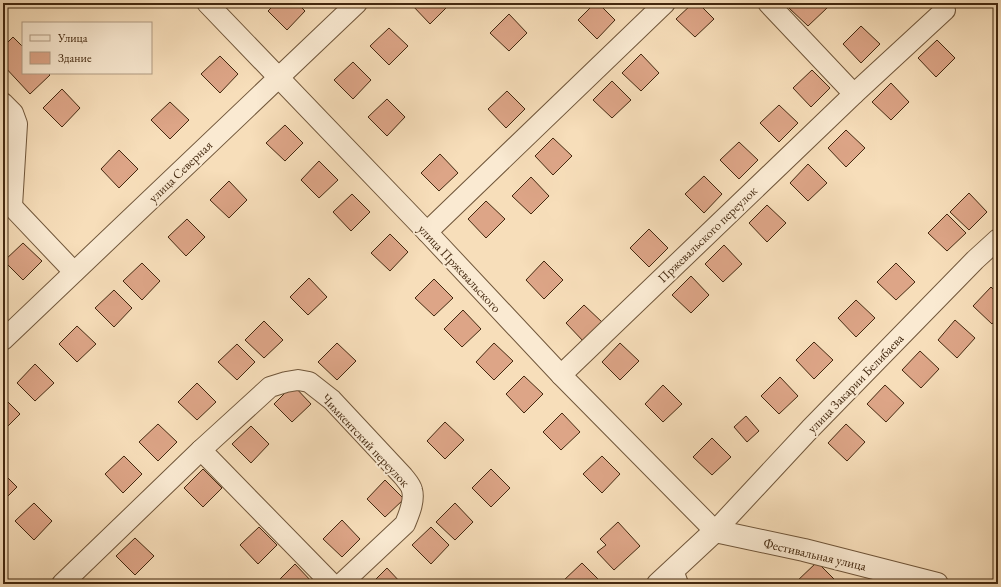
<svg xmlns="http://www.w3.org/2000/svg" width="1001" height="587" font-family="'EB Garamond',serif">
<rect width="100%" height="100%" fill="#f7deba"/>
<filter id="stains"><feTurbulence type="fractalNoise" baseFrequency=".005" numOctaves="4"/><feColorMatrix values="0 0 0 0 .2 0 0 0 0 .09 0 0 0 0 .02 0 0 0 .5 -.17"/></filter>
<radialGradient id="worn" r=".72"><stop offset=".6" stop-color="#630" stop-opacity="0"/><stop offset="1" stop-color="#630" stop-opacity=".3"/></radialGradient>
<g fill="#dda587" stroke="#43280f">
<polygon points="135,3 143,3 139,7"/>
<polygon points="276,3 297,3 305,11 287,30 268,11"/>
<polygon points="414,3 447,3 449,5 430,24 412,5"/>
<polygon points="595,3 598,3 615,20 597,39 578,20"/>
<polygon points="693,3 698,3 714,19 695,37 676,19"/>
<polygon points="794,3 822,3 827,8 808,26 789,8"/>
<polygon points="509,14 527,33 509,51 490,33"/>
<polygon points="861,26 880,44 861,63 843,44"/>
<polygon points="389,28 408,46 389,65 370,46"/>
<polygon points="13,37 23,47 23,73 48,73 50,75 30,94 3,65 3,47"/>
<polygon points="937,40 955,58 936,77 918,58"/>
<polygon points="641,54 659,73 641,91 622,73"/>
<polygon points="220,56 238,74 220,93 201,74"/>
<polygon points="353,62 371,80 353,99 334,80"/>
<polygon points="812,70 830,88 811,107 793,88"/>
<polygon points="612,81 631,100 612,118 593,100"/>
<polygon points="891,83 909,102 891,120 872,102"/>
<polygon points="62,89 80,108 62,127 43,108"/>
<polygon points="507,91 525,109 506,128 488,109"/>
<polygon points="387,99 405,117 387,136 368,117"/>
<polygon points="170,102 189,120 170,139 151,120"/>
<polygon points="779,105 798,123 779,142 760,123"/>
<polygon points="285,125 303,143 285,161 266,143"/>
<polygon points="846,130 865,148 846,167 828,148"/>
<polygon points="553,138 572,156 553,175 535,156"/>
<polygon points="739,142 758,160 739,179 720,160"/>
<polygon points="119,150 138,169 119,188 101,169"/>
<polygon points="440,154 458,173 439,191 421,173"/>
<polygon points="319,161 338,180 319,198 301,180"/>
<polygon points="808,164 827,183 808,201 790,183"/>
<polygon points="704,176 722,194 704,213 685,194"/>
<polygon points="531,177 549,196 531,214 512,196"/>
<polygon points="229,181 247,200 229,218 210,200"/>
<polygon points="969,193 987,212 969,230 950,212"/>
<polygon points="352,194 370,212 351,231 333,212"/>
<polygon points="486,201 505,219 486,238 468,219"/>
<polygon points="767,205 786,223 767,242 749,223"/>
<polygon points="947,214 966,233 947,251 928,233"/>
<polygon points="187,219 205,237 186,256 168,237"/>
<polygon points="649,229 668,248 649,267 630,248"/>
<polygon points="390,234 408,252 390,271 371,253"/>
<polygon points="23,243 42,261 23,280 4,261"/>
<polygon points="724,245 742,264 723,282 705,264"/>
<polygon points="544,261 563,280 544,299 526,280"/>
<polygon points="142,263 160,281 142,300 123,281"/>
<polygon points="896,263 915,282 896,300 877,282"/>
<polygon points="691,276 709,295 691,313 672,295"/>
<polygon points="309,278 327,297 308,315 290,297"/>
<polygon points="434,279 453,298 434,316 415,298"/>
<polygon points="991,287 998,294 998,317 992,324 973,306"/>
<polygon points="114,290 132,308 114,327 95,308"/>
<polygon points="856,300 875,318 856,337 838,318"/>
<polygon points="584,305 603,323 584,342 566,323"/>
<polygon points="463,310 481,329 462,347 444,329"/>
<polygon points="955,320 975,338 957,358 938,340"/>
<polygon points="264,321 283,340 264,358 245,340"/>
<polygon points="77,326 96,344 77,362 59,344"/>
<polygon points="814,342 833,360 814,379 796,360"/>
<polygon points="337,343 356,361 337,380 318,362"/>
<polygon points="494,343 513,361 494,380 476,362"/>
<polygon points="620,343 639,361 620,380 602,362"/>
<polygon points="237,344 255,362 237,380 218,362"/>
<polygon points="920,351 939,369 921,388 902,370"/>
<polygon points="35,364 54,383 35,401 17,383"/>
<polygon points="524,376 543,394 524,413 506,394"/>
<polygon points="780,377 798,396 779,414 761,396"/>
<polygon points="197,383 216,402 197,420 178,402"/>
<polygon points="293,385 311,404 292,422 274,404"/>
<polygon points="663,385 682,404 663,422 645,404"/>
<polygon points="885,385 904,403 886,422 867,404"/>
<polygon points="3,397 20,414 3,431"/>
<polygon points="562,413 580,432 561,450 543,432"/>
<polygon points="746,416 759,431 747,442 734,427"/>
<polygon points="445,422 464,440 445,459 427,441"/>
<polygon points="158,424 177,442 158,461 139,442"/>
<polygon points="846,424 865,442 847,461 828,443"/>
<polygon points="251,426 269,444 251,463 232,444"/>
<polygon points="712,438 731,457 712,475 693,457"/>
<polygon points="124,456 142,474 123,493 105,474"/>
<polygon points="602,456 620,474 602,493 583,474"/>
<polygon points="203,469 222,488 203,507 184,488"/>
<polygon points="491,469 510,488 491,507 472,488"/>
<polygon points="3,473 17,487 3,501"/>
<polygon points="385,480 404,499 385,517 367,499"/>
<polygon points="34,503 52,521 34,540 15,521"/>
<polygon points="455,503 473,522 455,540 436,522"/>
<polygon points="342,520 360,539 342,557 323,539"/>
<polygon points="618,522 640,546 614,570 597,552 606,545 600,539"/>
<polygon points="259,527 277,545 258,564 240,545"/>
<polygon points="431,527 449,545 431,564 412,545"/>
<polygon points="135,538 154,556 135,575 116,556"/>
<polygon points="817,562 839,584 796,584 795,583"/>
<polygon points="582,563 600,581 598,584 566,584 563,581"/>
<polygon points="295,564 313,583 312,584 277,584 276,583"/>
<polygon points="387,568 402,584 371,584"/>
</g>
<g fill="none" stroke-linecap="round" stroke-linejoin="round">
<defs>
<g id="minor">
<polyline points="207,3 427,232 561,375 715,531 810,429 975,260 998,239"/>
<polyline points="768,3 854,94"/>
<polyline points="3,103 13,113 17,124 12,206"/>
<polyline points="3,197 74,272"/>
<polyline points="427,232 665,3"/>
<polyline points="3,340 357,3"/>
<polyline points="561,375 854,94 945,10"/>
<polyline points="201,450 332,584"/>
<polyline points="673,570 678,584"/>
<path d="M62,584l139,-134 69,-63 16,-5 12,-2 11,2 23,18 71,76c3,4 8,9 9,14 3,11 -3,24 -7,34l-64,60"/>
</g>
<polyline id="tertiary" points="658,584 715,531 804,550 937,584"/>
</defs>
<use href="#minor" stroke="#70563a" stroke-width="22"/>
<use href="#tertiary" stroke="#70563a" stroke-width="24"/>
<use href="#minor" stroke="#faead2" stroke-width="20"/>
<use href="#tertiary" stroke="#faead2" stroke-width="22"/>
</g>
<g text-anchor="middle" stroke-width="4" stroke-linejoin="round" paint-order="stroke">
<g font-size="13" fill="#43280f" stroke="#faead2">
<text transform="translate(180 171) rotate(-44)" y="5">улица Северная</text>
<text transform="translate(707 234) rotate(-44)" y="5">Пржевальского переулок</text>
<text transform="translate(460 268) rotate(47)" y="5">улица Пржевальского</text>
<text transform="translate(855 383) rotate(-46)" y="5">улица Закарии Белибаева</text>
<text transform="translate(366 440) rotate(47)" y="5">Чимкентский переулок</text>
<text transform="translate(815 554) rotate(13)" y="5">Фестивальная улица</text>
</g>
</g>
<rect width="1001" height="587" fill="none" stroke="#f7deba" stroke-width="16"/>
<rect x="4" y="4" width="993" height="579" fill="none" stroke="#43280f" stroke-width="2"/>
<rect x="8" y="8" width="985" height="571" fill="none" stroke="#43280f"/>
<rect x="22" y="22" width="130" height="52" fill="#faead2" stroke="#b19c84"/>
<rect x="30" y="35" width="20" height="6" fill="#faead2" stroke="#b19c84"/>
<text x="58" y="42" font-size="12" fill="#43280f">Улица</text>
<rect x="30" y="52" width="20" height="12" fill="#dda587" stroke="#b19c84"/>
<text x="58" y="62" font-size="12" fill="#43280f">Здание</text>
<rect width="100%" height="100%" filter="url(#stains)"/>
<rect width="100%" height="100%" fill="url(#worn)"/>
</svg>
